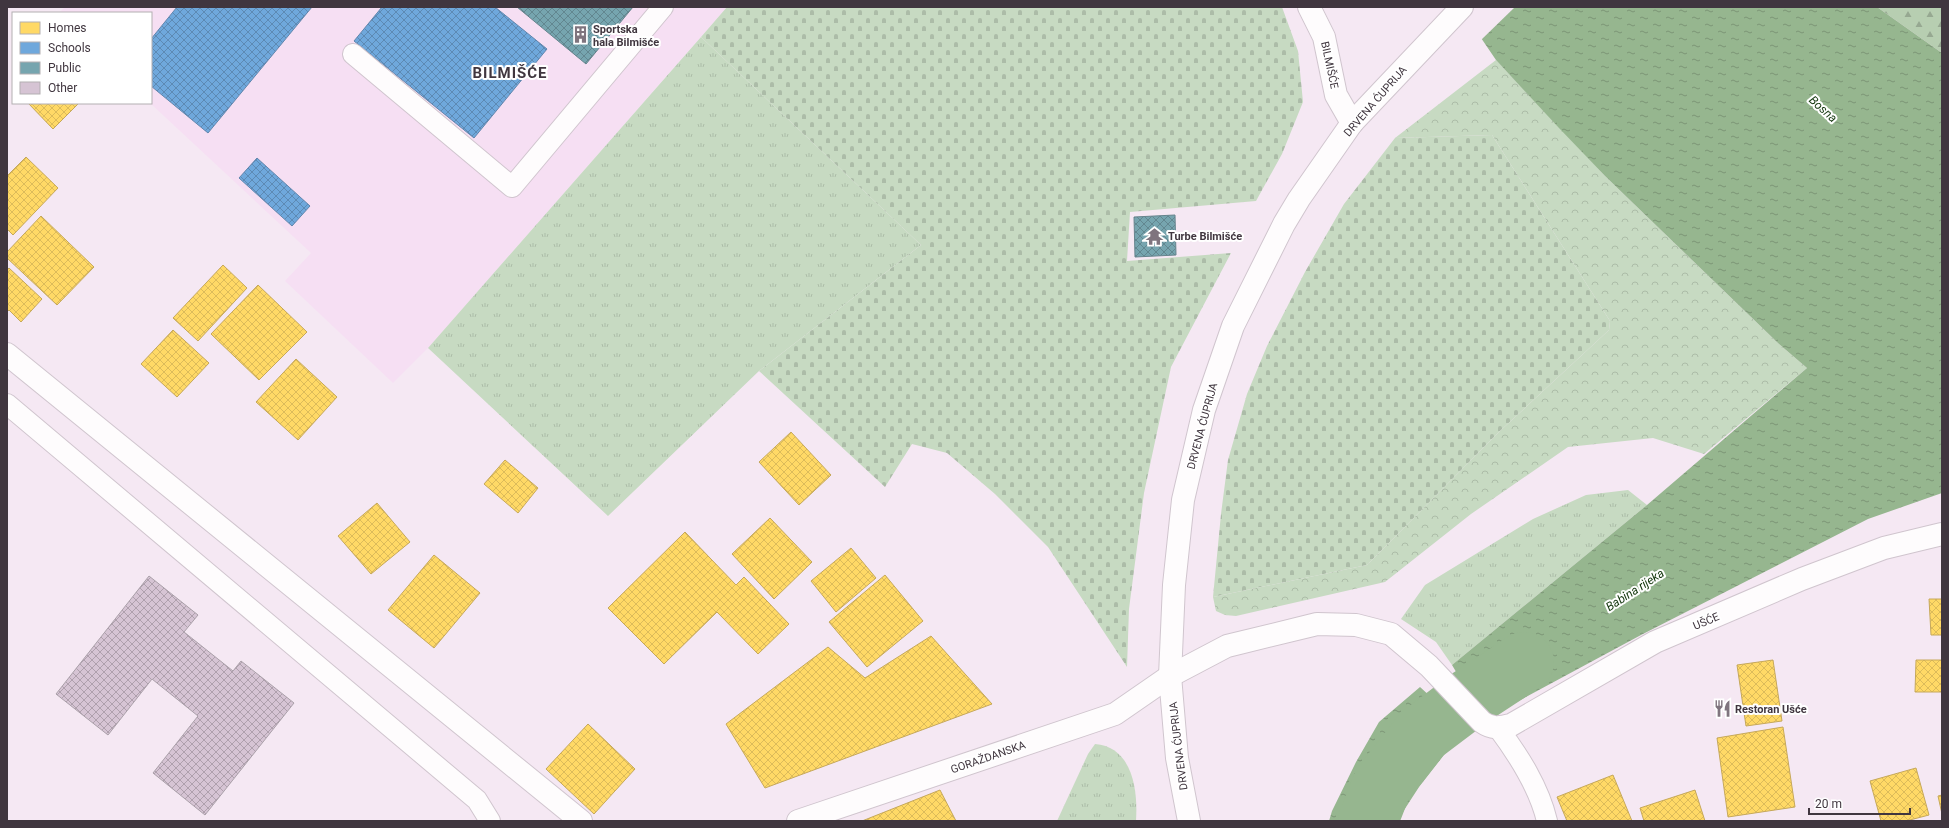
<svg xmlns="http://www.w3.org/2000/svg" width="1949" height="828" font-family="Roboto,sans-serif">
<defs>
<pattern id="grass-tufts" width="24" height="20" patternUnits="userSpaceOnUse"><rect width="24" height="20" fill="#c7dac2"/><path d="M3 7l-1-3M5 7V3M7 7l1-3M15 17l-1-3M17 17v-4M19 17l1-3" fill="none" stroke="#acbca8"/></pattern>
<pattern id="forest-firs" width="22" height="20" patternUnits="userSpaceOnUse"><rect width="22" height="20" fill="#b7ceb1"/><path d="M5 1l3.5 6h-7zM16 11l3.5 6h-7z" fill="#96a891"/></pattern>
<pattern id="cemetery-stones" width="16" height="16" patternUnits="userSpaceOnUse"><rect width="16" height="16" fill="#c7dac2"/><path d="M2 7V4a2 2 0 0 1 4 0v3zM10 15v-3a2 2 0 0 1 4 0v3z" fill="#acbca8"/></pattern>
<pattern id="park-crowns" width="20" height="18" patternUnits="userSpaceOnUse"><rect width="20" height="18" fill="#c7dac2"/><path d="M2 6a3 3 0 1 1 6 0M12 15a3 3 0 1 1 6 0" fill="none" stroke="#acbca8"/></pattern>
<pattern id="water-ripples" width="26" height="14" patternUnits="userSpaceOnUse"><rect width="26" height="14" fill="#96b68f"/><path d="M2 4q2-2 4 0t4 0M15 11q2-2 4 0t4 0" fill="none" stroke="#7c9576"/></pattern>
<pattern id="homes-cross-hatch" width="8" height="8" patternUnits="userSpaceOnUse"><rect width="8" height="8" fill="#ffd966"/><path d="M0 0l8 8M0 8l8-8" fill="none" stroke="#dcbb5a"/></pattern>
<pattern id="schools-cross-hatch" width="8" height="8" patternUnits="userSpaceOnUse"><rect width="8" height="8" fill="#6fa8dc"/><path d="M0 0l8 8M0 8l8-8" fill="none" stroke="#5d8ab4"/></pattern>
<pattern id="public-cross-hatch" width="8" height="8" patternUnits="userSpaceOnUse"><rect width="8" height="8" fill="#76a5af"/><path d="M0 0l8 8M0 8l8-8" fill="none" stroke="#628790"/></pattern>
<pattern id="building-cross-hatch" width="8" height="8" patternUnits="userSpaceOnUse"><rect width="8" height="8" fill="#d6c4d4"/><path d="M0 0l8 8M0 8l8-8" fill="none" stroke="#afa0ad"/></pattern>
</defs>
<rect width="100%" height="100%" fill="#f5e8f3"/>
<polygon fill="#f6dff3" points="65,7 727,7 428,348 393,383 285,281 311,253 150,103 151,13 59,13"/>
<g fill="url(#grass-tufts)">
<polygon points="701,37 921,245 759,371 608,516 428,348"/>
<polygon points="1628,490 1647,505 1452,665 1436,642 1401,619 1425,585 1533,519 1586,495"/>
<path d="M1095,744c38,3 43,47 41,77h-79l31,-67z"/>
</g>
<polygon fill="url(#forest-firs)" points="1877,7 1942,7 1942,53"/>
<g fill="url(#cemetery-stones)">
<polygon points="727,7 1282,7 1298,51 1303,102 1282,154 1256,201 1130,212 1127,261 1231,253 1171,367 1144,493 1129,609 1127,667 1048,547 995,494 947,453 912,444 885,487 759,371 921,245 701,37"/>
<polygon points="1492,135 1610,321 1609,330 1500,431 1367,565 1213,597 1221,514 1228,460 1247,394 1267,346 1305,272 1344,204 1395,138"/>
</g>
<polygon fill="url(#park-crowns)" points="1496,60 1605,176 1779,344 1807,368 1704,454 1653,438 1568,447 1471,514 1385,582 1236,616 1225,615 1216,611 1213,597 1367,565 1500,431 1609,330 1610,321 1492,135 1395,138"/>
<g fill="url(#water-ripples)">
<polygon points="1460,7 1877,7 1942,53 1942,493 1868,519 1641,635 1487,718 1471,697 1452,665 1647,505 1807,368 1779,344 1605,176 1559,128 1496,60"/>
<polygon points="1420,687 1465,728 1419,787 1397,821 1329,821 1332,811 1356,762 1379,722"/>
</g>
<polygon fill="#f5e8f3" points="1458,7 1515,7 1480,41"/>
<g fill="url(#homes-cross-hatch)" stroke="#c6a85a">
<polygon points="28,103 79,103 53,129"/>
<polygon points="26,157 58,188 13,235 7,229 7,176"/>
<polygon points="41,216 94,267 57,305 7,258 7,252"/>
<polygon points="223,265 247,288 198,341 173,318"/>
<polygon points="9,268 42,299 21,322 9,310 7,312 7,270"/>
<polygon points="258,285 307,332 259,380 211,334"/>
<polygon points="173,330 209,363 177,397 141,364"/>
<polygon points="296,359 337,397 298,440 256,402"/>
<polygon points="791,432 831,475 799,505 759,462"/>
<polygon points="505,460 538,488 518,513 484,484"/>
<polygon points="377,503 410,542 371,574 338,536"/>
<polygon points="770,518 812,562 774,599 732,554"/>
<polygon points="685,532 736,585 744,577 789,624 758,654 717,612 664,664 608,608"/>
<polygon points="851,548 876,578 836,612 811,581"/>
<polygon points="434,555 480,593 434,648 388,610"/>
<polygon points="885,575 923,621 867,667 829,622"/>
<polygon points="1929,599 1942,599 1942,635 1931,635"/>
<polygon points="931,636 992,704 765,788 726,724 828,647 865,678"/>
<polygon points="1773,660 1782,721 1746,726 1737,665"/>
<polygon points="1916,660 1942,660 1942,692 1915,692"/>
<polygon points="588,724 635,769 594,814 546,769"/>
<polygon points="1783,727 1795,807 1728,817 1717,738"/>
<polygon points="1916,768 1929,815 1906,821 1881,821 1870,781"/>
<polygon points="1613,775 1632,821 1567,821 1557,797"/>
<polygon points="940,790 956,821 862,821"/>
<polygon points="1695,790 1705,821 1644,821 1640,808"/>
<polygon points="1942,795 1942,814 1938,796"/>
</g>
<g fill="url(#schools-cross-hatch)" stroke="#6186ad">
<polygon points="177,7 312,7 208,133 151,86 151,39"/>
<polygon points="382,7 495,7 547,49 474,138 354,41"/>
<polygon points="257,158 310,206 292,226 239,178"/>
</g>
<g fill="url(#public-cross-hatch)" stroke="#66848d">
<polygon points="517,7 633,7 586,64"/>
<polygon points="1175,215 1176,255 1135,257 1134,217"/>
</g>
<g fill="none" stroke-linecap="round" stroke-linejoin="round">
<polyline stroke="#96b68f" stroke-width="60" points="1368,821 1382,785 1422,734 1471,697 1524,662"/>
</g>
<polygon fill="url(#building-cross-hatch)" stroke="#aaa0a9" points="149,576 198,615 184,632 233,671 241,661 294,703 205,815 153,773 198,716 152,679 108,735 56,694"/>
<g fill="none" stroke-linecap="round" stroke-linejoin="round">
<defs>
<g id="lane">
<polyline points="353,54 512,187 663,7"/>
<polyline points="7,404 477,800 490,821"/>
<path d="M1498,728c21,28 41,59 49,93"/>
</g>
<g id="street">
<polyline points="1309,7 1324,37 1336,95 1352,123"/>
<polyline points="7,354 581,821"/>
<path d="M798,821l317,-107 55,-38 57,-30 90,-22 39,1 35,9 38,32 53,56c10,7 17,6 29,3l144,-83 147,-63 82,-31 58,-14"/>
</g>
<polyline id="secondary" points="1189,821 1177,758 1170,676 1174,585 1183,500 1204,410 1233,326 1284,224 1299,199 1352,123 1462,7"/>
</defs>
<use href="#lane" stroke="#d0c5ce" stroke-width="22"/>
<use href="#street" stroke="#d0c5ce" stroke-width="24"/>
<use href="#secondary" stroke="#d0c5ce" stroke-width="24"/>
<use href="#lane" stroke="#fefcfd" stroke-width="20"/>
<use href="#street" stroke="#fefcfd" stroke-width="22"/>
<use href="#secondary" stroke="#fefcfd" stroke-width="22"/>
</g>
<defs>
<symbol id="building-bare" viewBox="-9 -9 18 18"><path d="M-4-6H4V6H1V3H-1V6H-4ZM-2.5-4.3h1.7v1.8h-1.7ZM.8-4.3h1.7v1.8H.8ZM-2.5-1h1.7V.8h-1.7ZM.8-1h1.7V.8H.8Z" fill="#7f747e" stroke="#fff" stroke-width="2.5" paint-order="stroke"/></symbol>
<symbol id="temple-bare" viewBox="-9 -9 18 18"><path d="M0-6L5-2H3V0L6.5 2.5H4V6H1.5V3h-3V6H-4V2.5H-6.5L-3 0V-2H-5Z" fill="#7f747e" stroke="#fff" stroke-width="2.5" paint-order="stroke"/></symbol>
<symbol id="restaurant-bare" viewBox="-9 -9 18 18"><path d="M-5-6h1v4h1v-4h1v4h1v-4h1v5L-1.5 .5V6h-2V.5L-5-1ZM5-6V6H3V1.5H1.5Q1.5-4 5-6Z" fill="#7f747e" stroke="#fff" stroke-width="2.5" paint-order="stroke"/></symbol>
</defs>
<g fill-rule="evenodd">
<use href="#building-bare" x="568" y="22" width="25" height="25"/>
<use href="#temple-bare" x="1142" y="224" width="25" height="25"/>
<use href="#restaurant-bare" x="1710" y="696" width="25" height="25"/>
</g>
<g text-anchor="middle" stroke-width="4" stroke-linejoin="round" paint-order="stroke">
<g font-size="11" font-weight="bold" fill="#40363f" stroke="#fff" text-anchor="start">
<text x="593" y="33">Sportska<tspan x="593" dy="13">hala Bilmišće</tspan></text>
<text x="1168" y="240">Turbe Bilmišće</text>
<text x="1735" y="713">Restoran Ušće</text>
</g>
<g font-size="11" fill="#40363f" stroke="#fff">
<text transform="translate(1330 65) rotate(78)" y="4">BILMIŠĆE</text>
<text transform="translate(1375 101) rotate(-49)" y="4">DRVENA ĆUPRIJA</text>
<text transform="translate(1202 426) rotate(-75)" y="4">DRVENA ĆUPRIJA</text>
<text transform="translate(1706 621) rotate(-23)" y="4">UŠĆE</text>
<text transform="translate(1178 746) rotate(-97)" y="4">DRVENA ĆUPRIJA</text>
<text transform="translate(988 757) rotate(-19)" y="4">GORAŽDANSKA</text>
</g>
<g font-size="12" font-style="italic" fill="#12360c" stroke="#fff">
<text transform="translate(1823 109) rotate(42)" y="4">Bosna</text>
<text transform="translate(1635 590) rotate(-33)" y="4">Babina rijeka</text>
</g>
<g font-size="15" font-weight="bold" letter-spacing="1" fill="#40363f" stroke="#fff">
<text x="510" y="78">BILMIŠĆE</text>
</g>
</g>
<rect width="1949" height="828" fill="none" stroke="#40363f" stroke-width="16"/>
<rect x="12" y="12" width="140" height="92" fill="#ffffff" stroke="#b3afb2"/>
<rect x="20" y="22" width="20" height="12" fill="#ffd966" stroke="#b3afb2"/>
<text x="48" y="32" font-size="12" fill="#40363f">Homes</text>
<rect x="20" y="42" width="20" height="12" fill="#6fa8dc" stroke="#b3afb2"/>
<text x="48" y="52" font-size="12" fill="#40363f">Schools</text>
<rect x="20" y="62" width="20" height="12" fill="#76a5af" stroke="#b3afb2"/>
<text x="48" y="72" font-size="12" fill="#40363f">Public</text>
<rect x="20" y="82" width="20" height="12" fill="#d6c4d4" stroke="#b3afb2"/>
<text x="48" y="92" font-size="12" fill="#40363f">Other</text>
<path d="M1809 808v6h101v-6" fill="none" stroke="#40363f" stroke-width="2"/>
<text x="1815" y="808" font-size="12" fill="#40363f" stroke="#ffffff" stroke-width="3" paint-order="stroke">20 m</text>
</svg>
